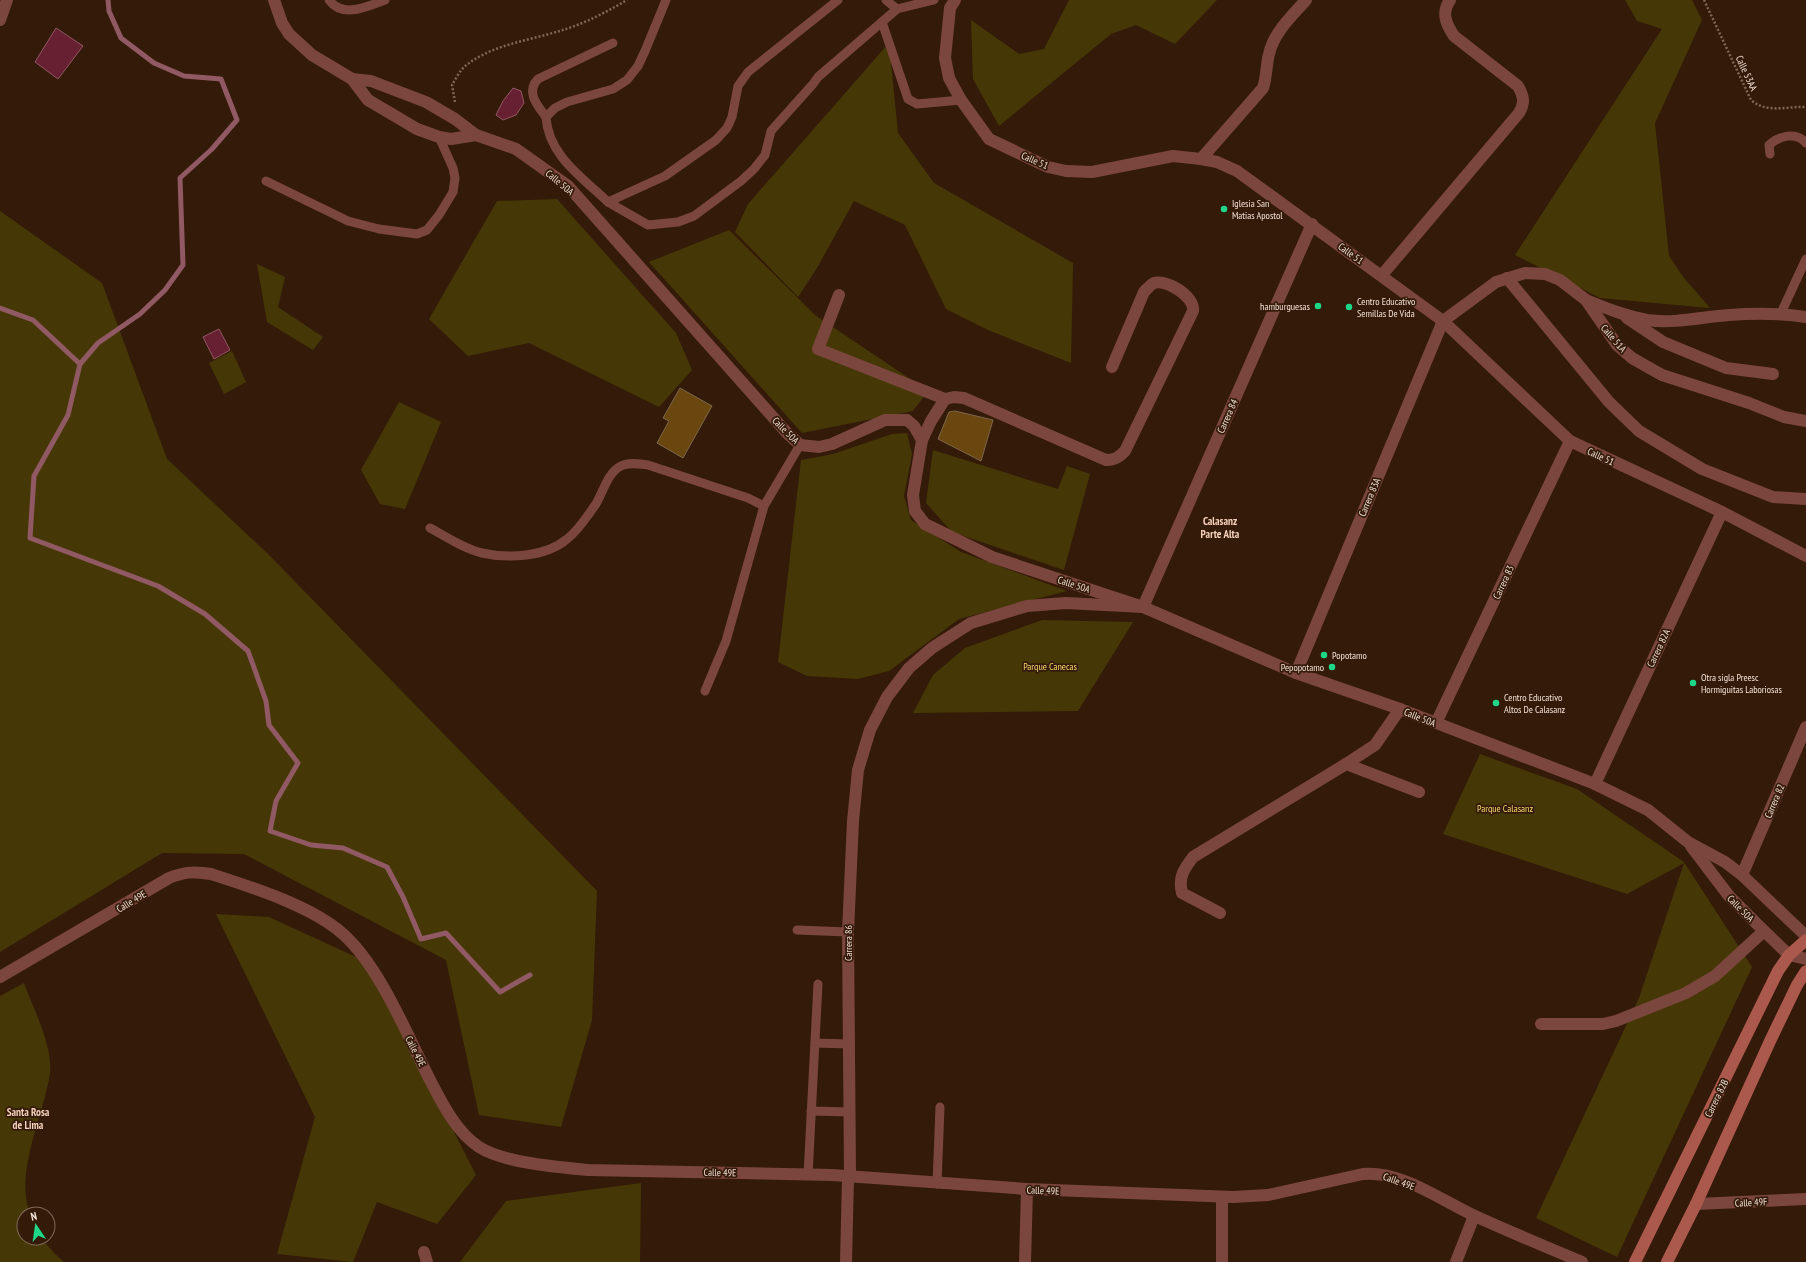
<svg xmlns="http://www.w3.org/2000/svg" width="1806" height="1262" font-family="'PT Sans Narrow',sans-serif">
<rect width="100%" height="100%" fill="#341a09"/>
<g fill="#453806">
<polygon points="1069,0 1217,0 1175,44 1136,25 1111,34 999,126 973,79 971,20 1019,54 1044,49"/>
<polygon points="1625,0 1692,0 1702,20 1655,123 1669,256 1684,278 1710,308 1600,298 1515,255 1662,29 1637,21"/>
<polygon points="889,43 898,133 934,183 1073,263 1071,363 988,330 946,309 905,225 854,201 817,268 798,297 735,232 748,204"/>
<polygon points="557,199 676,333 692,370 659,407 529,343 468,356 429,319 497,201"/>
<polygon points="0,211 102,283 167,459 268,554 597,891 592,1020 561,1127 479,1115 446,960 244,854 162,853 0,952"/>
<polygon points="729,230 815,315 928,391 913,411 802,433 649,262"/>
<polygon points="257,264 285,277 278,307 323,337 313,350 267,322"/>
<polygon points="232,351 246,382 224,394 209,363"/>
<polygon points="399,402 441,422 405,509 380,504 361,470"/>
<polygon points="907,433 912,454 904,496 911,520 961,552 1067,591 959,619 889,671 858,679 807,676 778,662 801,460 833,454 892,434"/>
<polygon points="933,450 1058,489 1067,466 1090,474 1064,570 952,532 926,503"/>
<polygon points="1042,620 1133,622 1078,711 913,713 933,675 965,648"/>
<polygon points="1480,754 1577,789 1684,862 1752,967 1617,1257 1536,1218 1639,998 1684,863 1627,894 1443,834"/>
<polygon points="216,914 269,917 367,962 476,1175 437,1224 377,1202 353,1262 277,1254 315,1117"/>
<path d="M24,983c9,25 29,63 26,90 -6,42 -36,100 -20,141h-6v24h17l14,16 9,8h-64v-266z"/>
<polygon points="641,1183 640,1262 460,1262 506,1201"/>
</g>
<g fill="#671f32" stroke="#915963">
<polygon points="56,28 83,46 58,79 35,62"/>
<polygon points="513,88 521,91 524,103 516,115 503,120 496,115 503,101"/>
<polygon points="219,329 230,350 214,359 203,337"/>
</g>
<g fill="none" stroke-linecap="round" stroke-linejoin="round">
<g stroke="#915963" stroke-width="5">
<polyline points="0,308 33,320 80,364 68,415 34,476 30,538 158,586 205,614 248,651 266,701 269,725 298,763 276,801 270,831 311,845 343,848 387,867 403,897 421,939 446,933 500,992 530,975"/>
<polyline points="80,364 98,343 140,314 165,290 183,265 180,178 212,149 237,120 221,79 184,76 154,63 121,38 109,11 108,0"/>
</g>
</g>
<g fill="#6b4710" stroke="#7c664a">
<polygon points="680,388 712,406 683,458 657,443 669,421 663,418"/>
<polygon points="955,411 993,420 981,461 938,439 949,412"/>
</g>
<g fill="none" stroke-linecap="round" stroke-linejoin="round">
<g stroke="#7e6758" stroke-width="2.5" stroke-dasharray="2 2" stroke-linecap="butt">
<path d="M1704,0l47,100c16,14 36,6 55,7"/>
<path d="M455,102l-3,-17c3,-5 7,-13 12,-18 27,-23 69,-27 102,-38 22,-7 42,-18 61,-29"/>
</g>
<g stroke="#7b463e" stroke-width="9">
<path d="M329,0c14,19 39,6 56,0"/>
<polyline points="838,0 748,72 738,86 732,117 727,128 716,140 665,176 608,202 648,225 678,222 694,216 741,181 754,169 765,155 771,131 813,84 818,77 897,9 934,0"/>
<polyline points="886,0 897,9"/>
<polyline points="882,22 908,99 917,104 961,100"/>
<path d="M546,117c-8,-11 -21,-25 -8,-38l75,-36"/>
<path d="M1770,154l-1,-9c10,-9 27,-14 37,-2"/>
<polyline points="266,181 348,221 379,229 417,234 427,230 439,215 453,192 455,178 453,168 439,137"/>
<path d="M608,202c-25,-24 -60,-47 -62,-85l9,-9 12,-6 46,-13 14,-9 11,-14 7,-15 21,-51"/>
<polyline points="1781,313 1806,259"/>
<path d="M430,528c17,9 34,21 52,25 26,6 64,4 85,-14 12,-9 20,-23 29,-35 7,-12 12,-32 25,-38 8,-4 18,-2 27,-1l100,33 16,8"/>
<polyline points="705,691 726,641 764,506 800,445"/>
<polyline points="797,930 848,932"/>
<polyline points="815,1043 849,1044"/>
<polyline points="811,1111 849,1112"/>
<polyline points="808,1175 818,984"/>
<polyline points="937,1184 940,1107"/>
</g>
<g stroke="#7b463e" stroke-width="12">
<polyline points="274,0 282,23 289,34 312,55 352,79 368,100 417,129 439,137 451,139 476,135"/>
<polyline points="955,0 950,8 945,58 949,78 961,100 989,139 1048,167 1066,171 1092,172 1173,156 1201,159 1217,162 1237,171 1443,321 1570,441 1722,512 1806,556"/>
<polyline points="0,20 7,0"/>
<polyline points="352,79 371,81 426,102 455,119 476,135 516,149 568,186 787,433 800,445 819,447 832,444 885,420 907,420 914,426 922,440 913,495 915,511 925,524 992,557 1143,607 1312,224"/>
<path d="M1201,159l62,-71c4,-12 3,-23 6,-34 5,-22 23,-38 37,-54"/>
<path d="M1382,275l137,-162c6,-10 5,-16 -1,-27l-64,-50c-8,-12 -13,-23 -4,-36"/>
<polyline points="1507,278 1609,402 1639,431 1702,469 1773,497 1806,499"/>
<polyline points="839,295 818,349 945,399"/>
<path d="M1586,300c20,8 39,16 61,20 27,4 55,-3 82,-5 26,-2 51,-2 77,2"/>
<polyline points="1627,318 1663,342 1726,368 1773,374"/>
<path d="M922,440l9,-19 14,-22 9,-2 10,1 142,62c9,0 13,-3 19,-9l68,-140c2,-15 -27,-32 -39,-28 -4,2 -7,6 -10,9l-32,75"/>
<polyline points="1296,673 1443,321 1496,282 1525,273 1545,274 1560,280 1586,300 1617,345 1632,358 1646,366 1662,375 1749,403 1784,417 1806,421"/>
<polyline points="1436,723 1570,441"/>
<polyline points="1346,764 1419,792"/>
<polyline points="1595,784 1722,512"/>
<polyline points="1691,846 1729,896 1758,925 1789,955 1806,959"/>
<polyline points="1742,875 1806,727"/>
<path d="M1220,913l-38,-20c-4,-16 2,-24 11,-36l153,-93 29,-19 25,-36"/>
<path d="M0,977l169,-99c15,-6 26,-7 42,-4 40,13 101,32 132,60 36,32 63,98 85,142 13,25 27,55 51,71 25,16 79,20 109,23l244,5 195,14 206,8 35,-2 95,-21c40,-3 77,26 112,42 35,16 71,31 107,46"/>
<polyline points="1541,1024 1603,1024 1616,1021 1686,993 1715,976 1764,931"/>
<polyline points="1696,1204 1806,1199"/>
<polyline points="424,1252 427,1262"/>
<polyline points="846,1262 848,1178 850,1172 848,932 853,821 858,770 870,730 887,697 909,668 932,648 971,623 1027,606 1066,603 1143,607 1296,673 1400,709 1595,784 1648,810 1688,842 1725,862 1742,875 1806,936"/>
<polyline points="1025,1262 1027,1189"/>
<polyline points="1222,1262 1222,1197"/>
<polyline points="1456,1262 1474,1216"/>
</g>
<g stroke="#ac594d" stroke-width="12">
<polyline points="1635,1262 1778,971 1789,955 1806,940"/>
<polyline points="1667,1262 1696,1204 1771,1039 1797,985 1806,971"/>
</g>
</g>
<g fill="#1cd988" stroke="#341a09" stroke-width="1.5">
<circle cx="1224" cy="209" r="4"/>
<circle cx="1318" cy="306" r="4"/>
<circle cx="1349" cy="307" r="4"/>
<circle cx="1324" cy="655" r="4"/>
<circle cx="1332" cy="667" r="4"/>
<circle cx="1693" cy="683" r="4"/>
<circle cx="1496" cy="703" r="4"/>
</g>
<g text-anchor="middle" stroke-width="3.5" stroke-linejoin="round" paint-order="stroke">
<g font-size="10" fill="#f3e1d6" stroke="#341a09">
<text transform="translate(1747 73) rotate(65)" y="4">Calle 53AA</text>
<text transform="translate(1035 160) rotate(24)" y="4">Calle 51</text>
<text transform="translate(560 182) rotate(40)" y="4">Calle 50A</text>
<text transform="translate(1351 253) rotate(36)" y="4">Calle 51</text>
<text transform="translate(1614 338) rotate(49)" y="4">Calle 51A</text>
<text transform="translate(1227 416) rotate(-66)" y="4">Carrera 84</text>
<text transform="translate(786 430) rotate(45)" y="4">Calle 50A</text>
<text transform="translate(1601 456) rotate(25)" y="4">Calle 51</text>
<text transform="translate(1369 497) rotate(-67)" y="4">Carrera 83A</text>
<text transform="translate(1503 582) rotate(-65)" y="4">Carrera 83</text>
<text transform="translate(1074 584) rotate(18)" y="4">Calle 50A</text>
<text transform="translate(1658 648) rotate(-65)" y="4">Carrera 82A</text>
<text transform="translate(1420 717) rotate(22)" y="4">Calle 50A</text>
<text transform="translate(1774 801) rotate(-67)" y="4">Carrera 82</text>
<text transform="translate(131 901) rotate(-31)" y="4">Calle 49E</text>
<text transform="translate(1741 908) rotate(45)" y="4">Calle 50A</text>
<text transform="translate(848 943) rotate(-90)" y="4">Carrera 86</text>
<text transform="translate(416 1051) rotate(63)" y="4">Calle 49E</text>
<text transform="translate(1716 1098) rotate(-64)" y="4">Carrera 82B</text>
<text transform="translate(720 1172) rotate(1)" y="4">Calle 49E</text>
<text transform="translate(1399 1181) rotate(20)" y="4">Calle 49E</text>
<text transform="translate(1043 1190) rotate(2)" y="4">Calle 49E</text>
<text transform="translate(1751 1202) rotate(-3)" y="4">Calle 49F</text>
</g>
<g font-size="10" fill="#f3e1d6" stroke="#341a09" text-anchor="start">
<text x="1232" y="207">Iglesia San<tspan x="1232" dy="12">Matias Apostol</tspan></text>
<text x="1357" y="305">Centro Educativo<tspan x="1357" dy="12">Semillas De Vida</tspan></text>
<text x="1310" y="310" text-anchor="end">hamburguesas</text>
<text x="1332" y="659">Popotamo</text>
<text x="1324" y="671" text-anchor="end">Pepopotamo</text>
<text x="1701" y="681">Otra sigla Preesc<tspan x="1701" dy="12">Hormiguitas Laboriosas</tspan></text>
<text x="1504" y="701">Centro Educativo<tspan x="1504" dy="12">Altos De Calasanz</tspan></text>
</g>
<g font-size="10" fill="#fada6c" stroke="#341a09">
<text x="1050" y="670">Parque Canecas</text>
<text x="1505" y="812">Parque Calasanz</text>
</g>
<g font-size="11" font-weight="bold" fill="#f6d2bd" stroke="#341a09">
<text x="1220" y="525">Calasanz<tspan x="1220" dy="13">Parte Alta</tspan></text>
<text x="28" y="1116">Santa Rosa<tspan x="28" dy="13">de Lima</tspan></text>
</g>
</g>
<g transform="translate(36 1226) rotate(347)"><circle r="19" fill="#341a09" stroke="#806a5b"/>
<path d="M0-3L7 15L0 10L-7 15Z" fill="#1cd988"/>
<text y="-6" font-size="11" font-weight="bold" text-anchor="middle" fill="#f3e1d6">N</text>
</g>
</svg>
